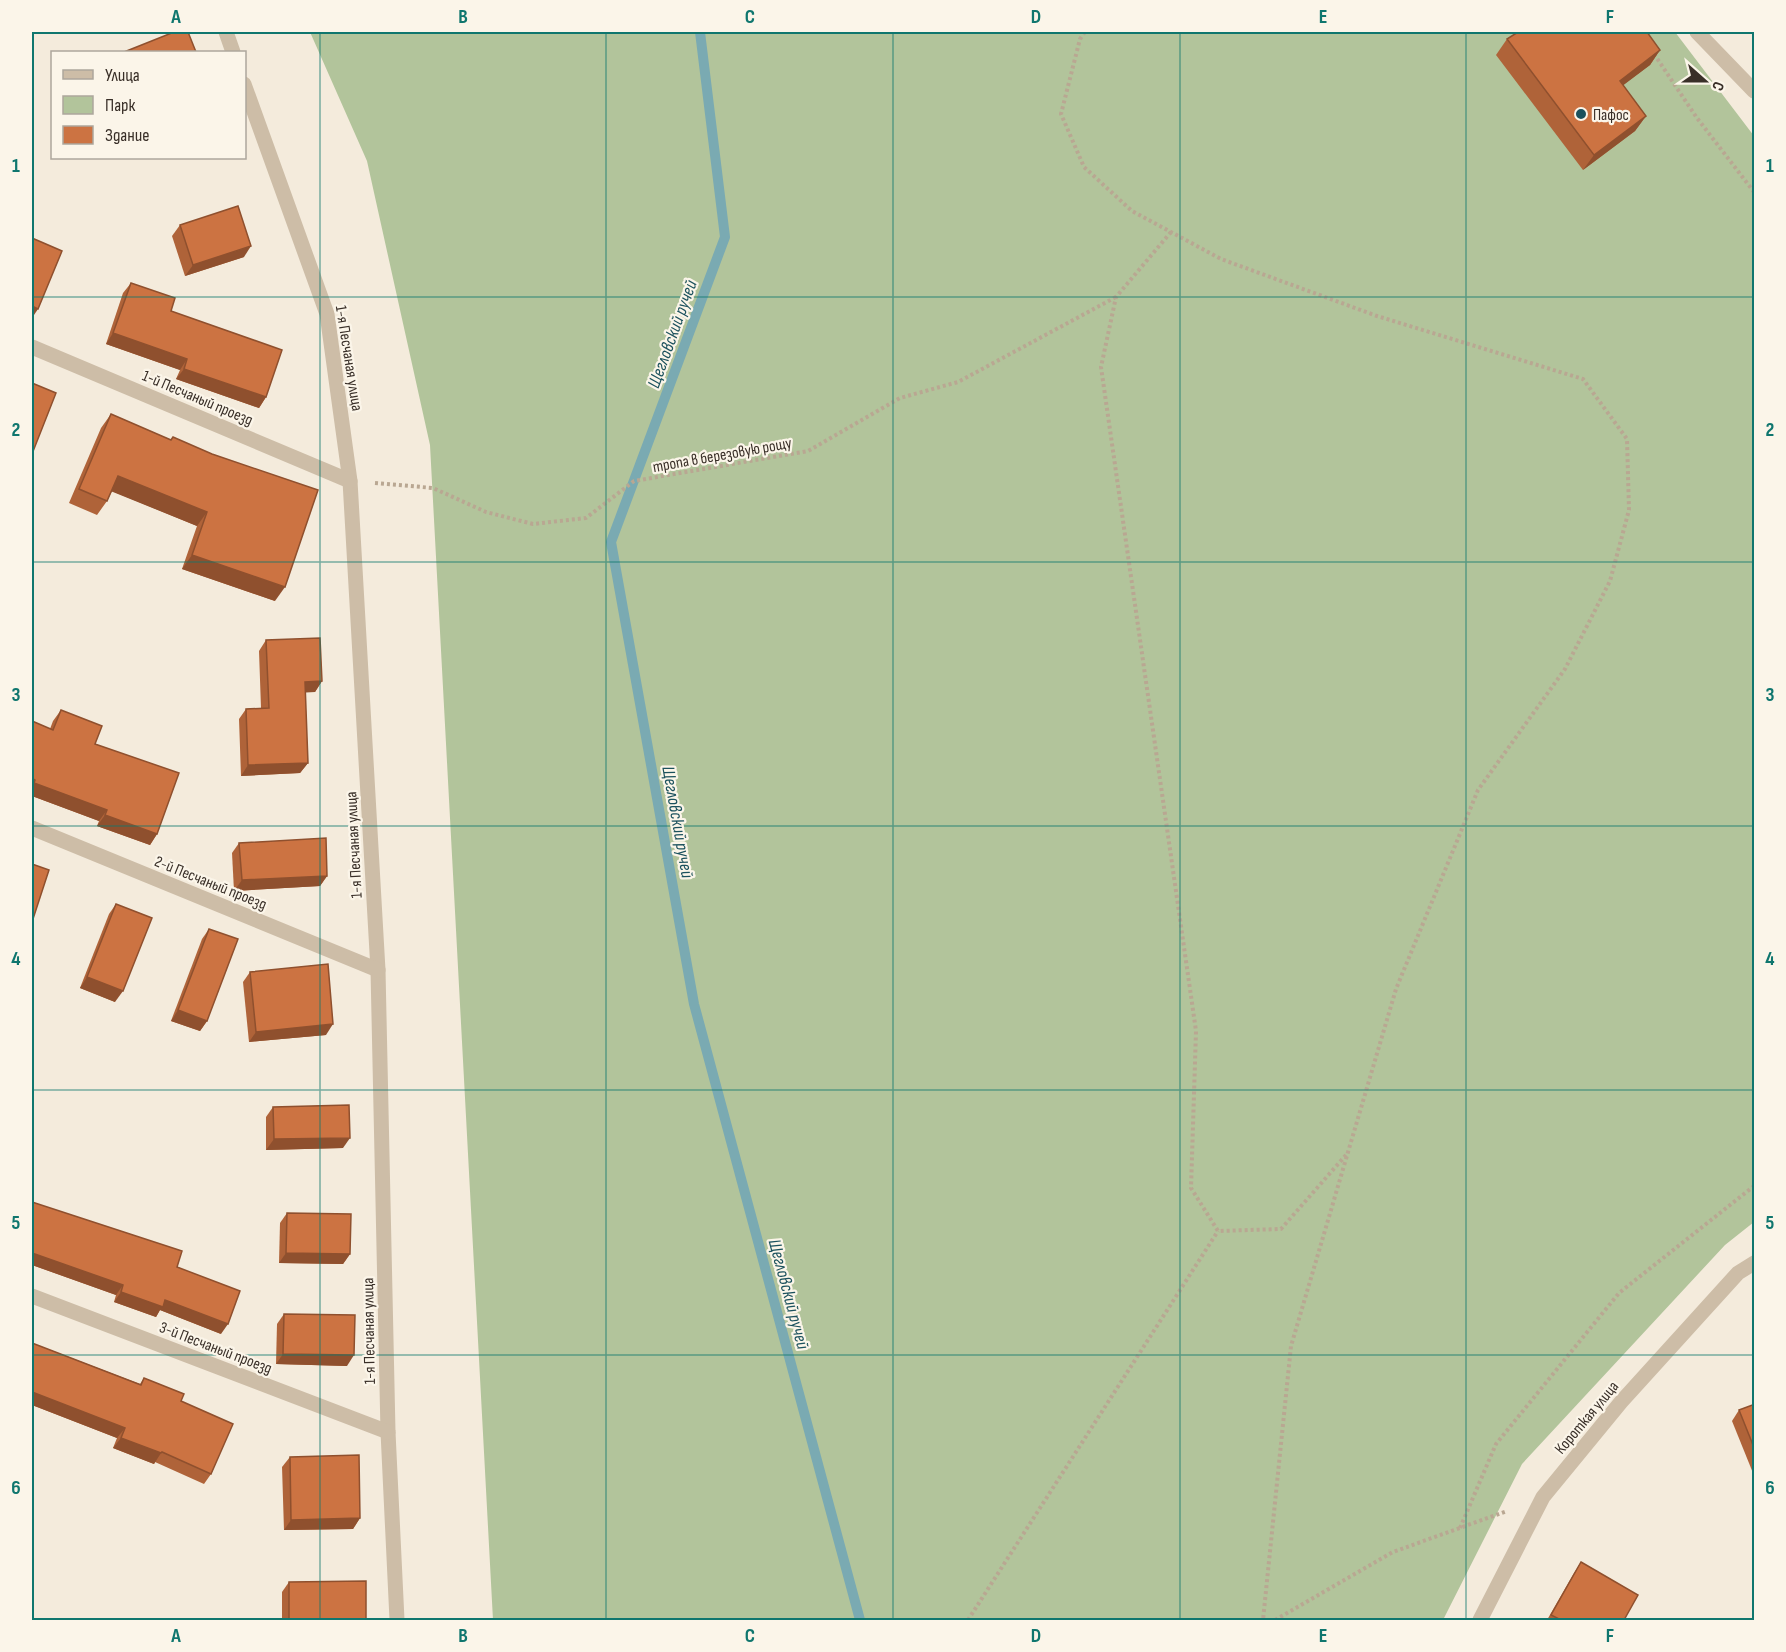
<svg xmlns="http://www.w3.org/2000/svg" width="1786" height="1652" font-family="'Sofia Sans Condensed',sans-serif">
<rect width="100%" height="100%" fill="#f4ebdc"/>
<polygon fill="#b2c49b" points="310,32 1675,32 1754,136 1754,1222 1725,1245 1522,1464 1443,1620 493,1620 430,445 367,161"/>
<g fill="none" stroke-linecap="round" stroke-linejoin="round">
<polyline stroke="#7aaab2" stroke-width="10" points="700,32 725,237 611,542 694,1004 860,1620"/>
<g stroke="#b9a792" stroke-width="4" stroke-dasharray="3 3" stroke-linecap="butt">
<polyline points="1085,32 1080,39 1061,114 1084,167 1132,211 1221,259 1377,316 1583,379 1627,439 1629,510 1610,581 1565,669 1478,790 1396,989 1291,1346 1263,1620"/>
<polyline points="1654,54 1697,118 1754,192"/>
<polyline points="1171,232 1116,297 1101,367 1196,1031 1191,1188 1218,1231 1281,1229 1346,1155"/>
<polyline points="375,483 433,488 486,512 533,524 586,518 634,481 808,451 900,398 958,382 1116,297"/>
<polyline points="1460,1528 1496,1444 1619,1293 1754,1186"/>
<polyline points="968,1620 1218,1231"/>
<polyline points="1275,1620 1393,1552 1507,1511"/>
</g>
<polyline stroke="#cdbda7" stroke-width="15" points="1697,32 1754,91"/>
<g stroke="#cdbda7" stroke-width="15">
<polyline points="226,32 233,52"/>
<polyline points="244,84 327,314 350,481 378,970 388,1432 397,1620"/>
<polyline points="32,347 350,481"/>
<polyline points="32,828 378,970"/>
<polyline points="32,1296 388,1432"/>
<polyline points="1480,1620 1543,1497 1621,1402 1738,1273 1754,1263"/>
</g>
</g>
<g fill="#af6339">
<polygon points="1507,39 1660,50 1650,65 1623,85 1646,116 1635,131 1583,170 1496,55"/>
<polygon points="180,225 244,257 185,276 172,236"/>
<polygon points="131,283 171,311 266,397 259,408 176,379 180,370 106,344 123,293"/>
<polygon points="111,414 171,440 173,437 275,601 182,569 197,526 112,491 107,501 97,515 69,503 101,428"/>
<polygon points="266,640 322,681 315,692 305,692 308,763 300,773 241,776 239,719 246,709 261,708 259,651"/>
<polygon points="61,710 95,744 157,834 150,845 97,826 99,821 32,796 32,721 50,729 53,721"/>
<polygon points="239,843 327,876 320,886 234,891 232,853"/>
<polygon points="116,904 115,1002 80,988 109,914"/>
<polygon points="209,929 207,1021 200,1031 171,1021 202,939"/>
<polygon points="250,972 326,1035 249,1042 243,982"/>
<polygon points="273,1107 343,1148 266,1150 266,1117"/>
<polygon points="32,1202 177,1267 221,1334 160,1310 156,1317 114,1302 116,1295 32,1265"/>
<polygon points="287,1213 350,1254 343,1264 279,1263 280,1223"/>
<polygon points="284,1314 347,1366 276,1364 277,1324"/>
<polygon points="32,1343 140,1384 144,1378 181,1401 211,1474 204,1484 155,1462 154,1464 113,1448 117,1438 32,1405"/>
<polygon points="1755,1404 1755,1478 1732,1421 1739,1410"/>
<polygon points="290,1457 360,1518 353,1529 284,1530 282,1467"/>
<polygon points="1581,1562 1624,1620 1547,1620 1574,1573"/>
<polygon points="289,1582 366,1620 282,1620 282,1592"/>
</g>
<g fill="#8f502e">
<polygon points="1660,50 1650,65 1609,96 1620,81"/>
<polygon points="1646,116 1635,131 1583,170 1594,155"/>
<polygon points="251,246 244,257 185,276 193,265"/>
<polygon points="32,306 38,309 32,318"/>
<polygon points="113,333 187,359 180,370 106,344"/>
<polygon points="184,369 266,397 259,408 176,379"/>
<polygon points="118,476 207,512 197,526 108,490"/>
<polygon points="192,555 285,587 275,601 182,569"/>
<polygon points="322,681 315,692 297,693 305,682"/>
<polygon points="308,763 300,773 241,776 248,765"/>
<polygon points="34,783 107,810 99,821 32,796 32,787"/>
<polygon points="105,815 157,834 150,845 97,826"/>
<polygon points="327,876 320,886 234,891 242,880"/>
<polygon points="87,977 123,991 115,1002 80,988"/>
<polygon points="178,1010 207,1021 200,1031 171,1021"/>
<polygon points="333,1024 326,1035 249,1042 256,1032"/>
<polygon points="350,1138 343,1148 266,1150 274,1139"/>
<polygon points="32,1253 123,1285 116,1295 32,1265"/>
<polygon points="286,1253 350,1254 343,1264 279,1263"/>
<polygon points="121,1292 165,1300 228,1324 221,1334 160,1310 156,1317 114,1302"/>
<polygon points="283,1354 354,1355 347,1366 276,1364"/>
<polygon points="32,1392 125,1428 117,1438 32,1405"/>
<polygon points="121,1438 161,1453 154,1464 113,1448"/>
<polygon points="360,1518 353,1529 284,1530 291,1520"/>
</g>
<g fill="#cc7342" stroke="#8f502e" stroke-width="1.5">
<polygon points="174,32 188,32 196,52 124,52"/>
<polygon points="1518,32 1647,32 1660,50 1620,81 1646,116 1594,155 1507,39"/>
<polygon points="238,206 251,246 193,265 180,225"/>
<polygon points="32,238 62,251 38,309 32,306"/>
<polygon points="131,283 175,298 171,311 282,350 266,397 184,369 187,359 113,333"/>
<polygon points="32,383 56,393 32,454"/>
<polygon points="111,414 171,440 173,437 212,454 318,490 285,587 192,555 207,512 118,476 107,501 79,489"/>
<polygon points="320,638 322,681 305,682 308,763 248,765 246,709 269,708 266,640"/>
<polygon points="61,710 102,726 95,744 179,773 157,834 105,815 107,810 34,783 35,780 32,778 32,721 53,730"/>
<polygon points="326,838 327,876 242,880 239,843"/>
<polygon points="32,864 49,870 32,922"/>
<polygon points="116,904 152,918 123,991 87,977"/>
<polygon points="209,929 238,939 207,1021 178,1010"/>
<polygon points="328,964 333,1024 256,1032 250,972"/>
<polygon points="349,1105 350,1138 274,1139 273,1107"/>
<polygon points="32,1202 182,1251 177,1267 240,1291 228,1324 165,1300 163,1307 121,1292 123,1285 32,1253"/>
<polygon points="287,1213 351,1214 350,1254 286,1253"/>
<polygon points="284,1314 355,1315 354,1355 283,1354"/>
<polygon points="32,1343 141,1385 144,1378 184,1394 181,1401 233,1424 211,1474 162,1452 161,1453 121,1438 125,1428 32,1392"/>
<polygon points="1755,1404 1755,1450 1739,1410"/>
<polygon points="359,1455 360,1518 291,1520 290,1457"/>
<polygon points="1581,1562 1638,1595 1624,1620 1561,1620 1551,1615"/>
<polygon points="366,1581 366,1620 289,1620 289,1582"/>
</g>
<path fill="none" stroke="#0f766e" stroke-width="1.5" stroke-opacity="0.55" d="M320,32v1588M606,32v1588M893,32v1588M1180,32v1588M1466,32v1588M32,297h1722M32,562h1722M32,826h1722M32,1090h1722M32,1355h1722"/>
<circle fill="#1b515d" stroke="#fbf5e9" stroke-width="2" cx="1581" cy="114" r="6"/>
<g text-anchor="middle" stroke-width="4.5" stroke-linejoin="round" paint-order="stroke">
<g font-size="16" fill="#392f28" stroke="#fbf5e9" text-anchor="start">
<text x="1593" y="120">Пафос</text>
</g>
<g font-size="16" fill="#392f28" stroke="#fbf5e9">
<text transform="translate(350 358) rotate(81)" y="6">1-я Песчаная улица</text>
<text transform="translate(198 397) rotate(23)" y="6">1-й Песчаный проезд</text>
<text transform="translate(722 454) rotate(-10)" y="6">тропа в березовую рощу</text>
<text transform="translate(353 845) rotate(-93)" y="6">1-я Песчаная улица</text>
<text transform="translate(211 882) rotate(22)" y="6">2-й Песчаный проезд</text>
<text transform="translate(368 1331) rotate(-91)" y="6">1-я Песчаная улица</text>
<text transform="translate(216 1347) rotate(21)" y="6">3-й Песчаный проезд</text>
<text transform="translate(1586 1417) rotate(-50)" y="6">Короткая улица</text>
</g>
<g font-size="18" font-style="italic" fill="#1b515d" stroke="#fbf5e9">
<text transform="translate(672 334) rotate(-70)" y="6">Щегловский ручей</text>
<text transform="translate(678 822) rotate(80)" y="6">Щегловский ручей</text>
<text transform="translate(789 1294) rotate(75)" y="6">Щегловский ручей</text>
</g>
</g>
<rect width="1786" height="1652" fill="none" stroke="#fbf5e9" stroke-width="66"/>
<rect x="51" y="51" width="195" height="108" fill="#fbf5e9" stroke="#ada69c" stroke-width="1.5"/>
<rect x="63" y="70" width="30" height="9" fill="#cdbda7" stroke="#ada69c" stroke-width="1.5"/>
<text x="105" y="81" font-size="18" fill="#392f28">Улица</text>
<rect x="63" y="96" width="30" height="18" fill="#b2c49b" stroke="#ada69c" stroke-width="1.5"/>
<text x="105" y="111" font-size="18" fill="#392f28">Парк</text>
<rect x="63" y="126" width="30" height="18" fill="#cc7342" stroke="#ada69c" stroke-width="1.5"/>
<text x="105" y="141" font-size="18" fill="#392f28">Здание</text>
<g transform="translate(1705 81) rotate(111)" stroke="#fbf5e9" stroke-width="4.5" paint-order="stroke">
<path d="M0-4.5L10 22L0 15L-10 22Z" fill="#392f28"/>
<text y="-9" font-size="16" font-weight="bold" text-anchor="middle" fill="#392f28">С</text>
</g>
<rect x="33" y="33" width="1720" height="1586" fill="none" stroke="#0f766e" stroke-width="2"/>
<g font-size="20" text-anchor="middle" font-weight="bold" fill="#0f766e">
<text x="176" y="23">A</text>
<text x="463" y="23">B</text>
<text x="750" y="23">C</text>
<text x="1036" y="23">D</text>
<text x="1323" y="23">E</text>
<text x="1610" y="23">F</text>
<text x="16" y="172">1</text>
<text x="1770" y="172">1</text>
<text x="16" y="436">2</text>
<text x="1770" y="436">2</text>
<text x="16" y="701">3</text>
<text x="1770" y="701">3</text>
<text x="16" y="965">4</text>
<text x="1770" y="965">4</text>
<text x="16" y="1229">5</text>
<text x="1770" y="1229">5</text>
<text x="16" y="1494">6</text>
<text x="1770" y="1494">6</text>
<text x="176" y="1642">A</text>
<text x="463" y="1642">B</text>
<text x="750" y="1642">C</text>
<text x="1036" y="1642">D</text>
<text x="1323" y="1642">E</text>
<text x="1610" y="1642">F</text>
</g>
</svg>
